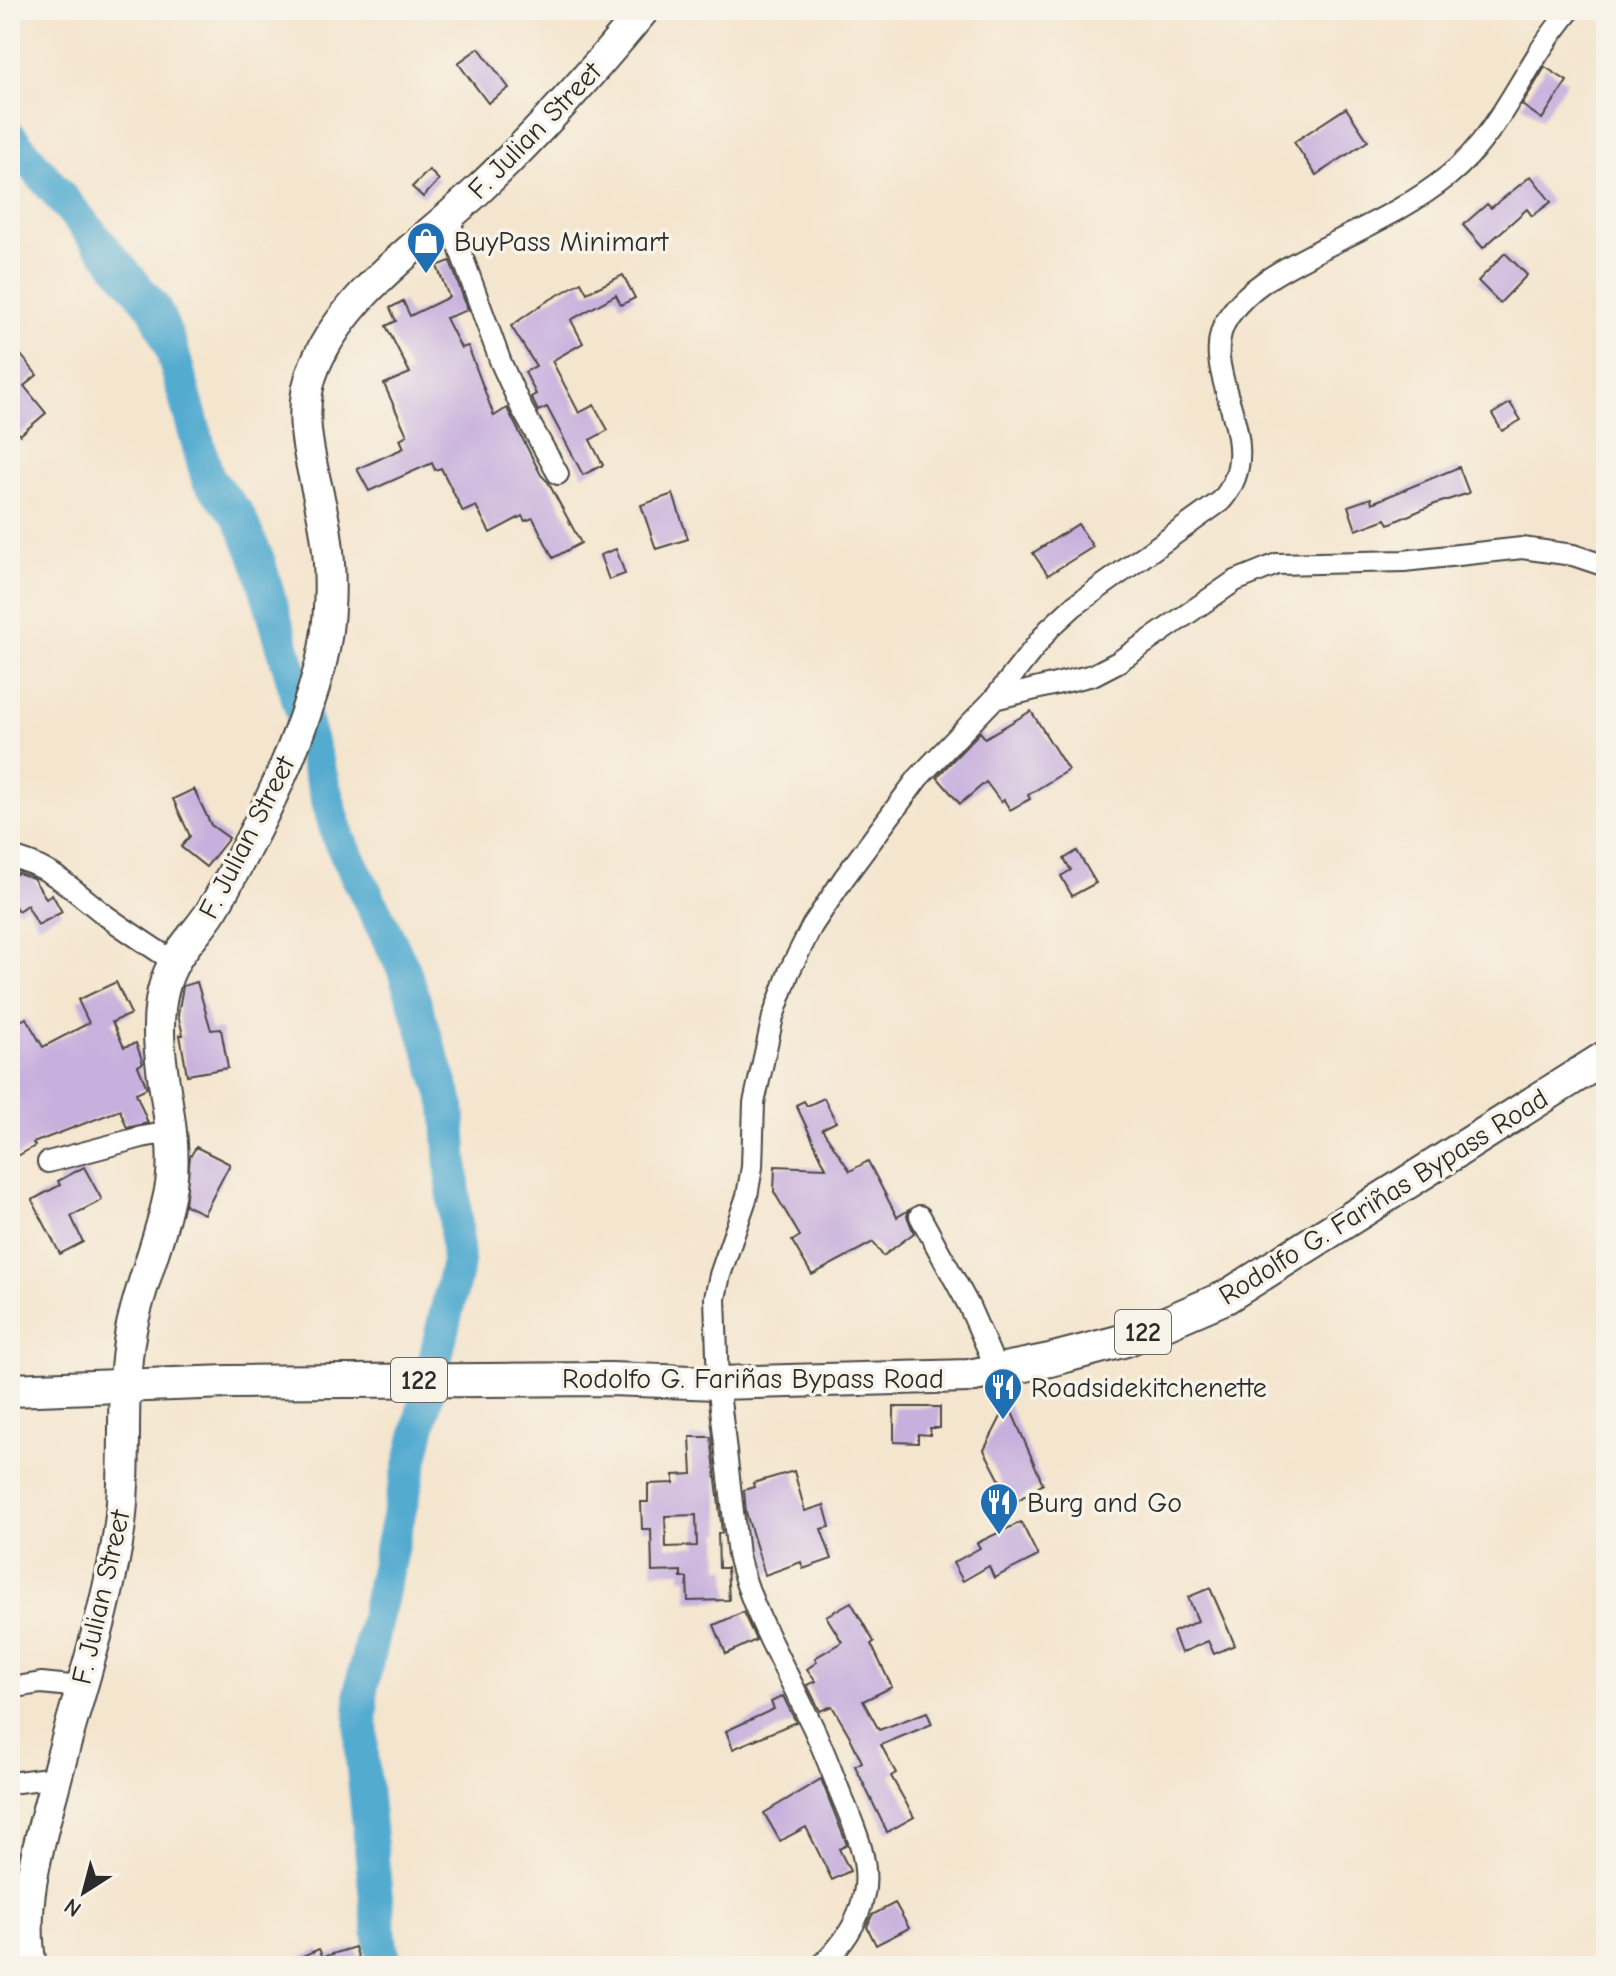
<svg xmlns="http://www.w3.org/2000/svg" width="1616" height="1976" font-family="'Comic Neue',sans-serif">
<rect width="100%" height="100%" fill="#f7f3e8"/>
<filter id="ink" filterUnits="userSpaceOnUse"><feTurbulence type="fractalNoise" baseFrequency=".0125" numOctaves="2"/><feDisplacementMap in="SourceGraphic" scale="16" xChannelSelector="R" yChannelSelector="G"/><feConvolveMatrix kernelMatrix="1 2 1 2 8 2 1 2 1" color-interpolation-filters="sRGB"/></filter>
<filter id="wash" filterUnits="userSpaceOnUse"><feTurbulence type="fractalNoise" baseFrequency=".006" numOctaves="4" result="noise"/><feDisplacementMap in="SourceGraphic" scale="32" xChannelSelector="R" yChannelSelector="G"/><feGaussianBlur stdDeviation="1.8" result="paint"/><feColorMatrix in="noise" values="0 0 0 0 0 0 0 0 0 0 0 0 0 0 0 0 0 1.4 0 .05"/><feComposite in="paint" operator="in"/></filter>
<g filter="url(#wash)">
<rect width="100%" height="100%" fill="#f4e5ce"/>
<g fill="none" stroke-linecap="round" stroke-linejoin="round">
<polyline stroke="#53abd0" stroke-width="34" points="10,137 155,309 171,347 208,479 238,515 258,560 339,839 404,970 448,1105 458,1262 396,1526 361,1689 362,1758 381,1948 387,1966"/>
</g>
<g id="blocks">
<g fill="#c7b0dd" fill-rule="evenodd">
<polygon points="479,48 509,88 488,103 458,63"/>
<polygon points="1545,67 1567,81 1542,119 1522,105"/>
<polygon points="1346,108 1368,141 1316,175 1294,142"/>
<polygon points="429,170 439,180 423,197 412,187"/>
<polygon points="1531,176 1551,202 1532,216 1527,209 1483,248 1463,225 1487,204 1491,208"/>
<polygon points="1505,253 1527,275 1500,303 1478,281"/>
<polygon points="450,261 468,310 446,318 461,348 468,346 494,416 507,408 541,475 548,482 581,543 553,558 533,518 525,521 522,516 490,533 476,506 463,512 441,468 435,470 432,463 369,491 357,469 404,448 400,439 407,435 384,384 410,373 386,326 396,321 390,308 403,301 410,316 449,297 437,266"/>
<polygon points="623,275 635,298 621,305 616,295 571,320 583,343 552,361 579,413 594,405 608,430 590,440 603,465 583,475 547,407 538,411 531,397 536,394 525,372 536,366 511,326 544,303 581,282 587,293"/>
<polygon points="10,341 37,375 24,386 46,413 20,435 10,423"/>
<polygon points="1510,403 1521,420 1502,431 1492,414"/>
<polygon points="1459,467 1469,493 1435,504 1389,524 1386,519 1356,530 1348,506 1371,498 1372,503"/>
<polygon points="673,494 688,539 656,549 641,505"/>
<polygon points="1078,524 1093,547 1048,575 1033,553"/>
<polygon points="616,549 625,574 609,580 600,555"/>
<polygon points="1031,711 1068,770 1028,795 1030,799 1010,810 1004,800 1001,802 986,782 960,804 937,777 980,732 985,738"/>
<polygon points="194,789 211,825 229,838 206,867 181,847 190,836 173,799"/>
<polygon points="1077,851 1096,883 1072,896 1061,876 1071,870 1064,859"/>
<polygon points="18,873 33,878 46,898 52,894 62,912 38,925 27,905 18,911 10,899 10,878"/>
<polygon points="116,982 131,1014 112,1022 124,1047 136,1043 143,1063 138,1066 147,1088 136,1093 148,1123 127,1128 120,1110 33,1143 35,1146 16,1157 10,1147 10,1027 26,1018 43,1047 89,1023 78,1000"/>
<polygon points="197,982 211,1030 221,1029 228,1068 187,1075 180,1035 183,1035 178,1015 183,986"/>
<polygon points="824,1098 836,1122 822,1129 850,1171 868,1161 897,1217 909,1210 907,1216 914,1233 883,1256 873,1242 812,1275 792,1241 800,1236 774,1192 775,1166 826,1168 796,1105 804,1101 807,1106"/>
<polygon points="196,1147 230,1164 204,1214 185,1205 190,1157"/>
<polygon points="84,1167 102,1200 71,1216 83,1242 60,1254 32,1200 60,1185 58,1181"/>
<polygon points="1008,1403 1043,1484 1012,1504 984,1450"/>
<polygon points="894,1407 940,1407 940,1428 930,1428 930,1435 918,1434 918,1443 894,1442"/>
<path d="M690,1437h21l10,86 1,10h-4l1,35h8l2,32 -41,1 -1,-23h-6v-7l-29,1 -1,-43h-9l-1,-27h7v-18l26,-1v-8l18,-1zM696,1515l1,31 -31,1 -1,-31z"/>
<polygon points="794,1471 805,1511 824,1505 830,1527 821,1529 832,1559 803,1569 801,1562 765,1575 746,1513 744,1490 754,1487 753,1483"/>
<polygon points="1021,1522 1038,1556 994,1578 989,1566 963,1581 953,1563 980,1548 977,1543"/>
<polygon points="1210,1588 1235,1645 1214,1654 1208,1641 1181,1653 1173,1632 1198,1621 1188,1597"/>
<polygon points="851,1602 874,1642 871,1644 892,1687 863,1701 879,1730 927,1712 932,1724 881,1745 896,1773 891,1776 914,1817 887,1832 855,1766 862,1762 849,1735 832,1706 820,1711 807,1685 816,1681 807,1669 817,1662 815,1658 842,1642 826,1616"/>
<polygon points="743,1612 756,1640 726,1654 714,1625"/>
<polygon points="783,1696 796,1722 733,1749 726,1731 774,1709 771,1702"/>
<polygon points="821,1779 847,1845 839,1849 850,1871 832,1880 806,1827 780,1841 764,1813"/>
<polygon points="895,1903 909,1928 876,1945 867,1927 872,1915"/>
<polygon points="355,1947 361,1966 279,1966 319,1949 323,1957"/>
</g>
</g>
</g>
<g filter="url(#ink)">
<use href="#blocks" fill-opacity="0" stroke="#494743" stroke-width="2"/>
<g fill="none" stroke-linecap="round" stroke-linejoin="round">
<defs>
<g id="street">
<polyline points="448,217 501,363 522,409 558,474"/>
<polyline points="994,699 1093,675 1118,662 1235,581 1277,564 1404,561 1522,548 1573,555 1606,566"/>
<path d="M10,857c40,8 64,34 95,58 22,16 45,31 68,46"/>
<polyline points="48,1162 142,1137 170,1132"/>
<polyline points="920,1216 969,1306 997,1370"/>
<polyline points="10,1688 41,1683 81,1687"/>
<polyline points="10,1783 56,1777"/>
<path d="M821,1966c21,-21 37,-41 43,-72 7,-35 -12,-72 -25,-104 -10,-25 -19,-50 -31,-73 -25,-54 -56,-104 -70,-162l-20,-172 -3,-85 5,-23 27,-79 5,-29 2,-64 19,-86 16,-45 23,-46 32,-48 74,-100 76,-79 55,-70 25,-23 147,-105c53,-60 -30,-131 8,-185 21,-31 55,-47 87,-64 44,-23 93,-44 132,-76 40,-32 63,-79 90,-122 9,-15 21,-30 32,-44"/>
</g>
<path id="secondary" d="M31,1966c-12,-64 10,-129 26,-191 21,-80 52,-169 63,-251 8,-64 -1,-130 11,-194 10,-49 32,-96 40,-145 9,-65 -23,-130 -8,-194 10,-42 36,-56 55,-91 42,-75 81,-153 103,-237 10,-40 11,-88 5,-129 -8,-56 -35,-114 -11,-169 30,-71 106,-121 161,-173 60,-56 115,-118 168,-182"/>
<polyline id="primary" points="10,1390 228,1382 610,1379 718,1383 969,1376 1050,1360 1126,1340 1226,1297 1606,1057"/>
</defs>
<use href="#street" stroke="#494743" stroke-width="24"/>
<use href="#secondary" stroke="#494743" stroke-width="34"/>
<use href="#primary" stroke="#494743" stroke-width="36"/>
<use href="#street" stroke="#fff" stroke-width="20"/>
<use href="#secondary" stroke="#fff" stroke-width="30"/>
<use href="#primary" stroke="#fff" stroke-width="32"/>
</g>
</g>
<defs>
<symbol id="shop-pin" viewBox="-11 -11 22 30"><path d="M0 17L-7.5 6A9.5 9.5 0 1 1 7.5 6Z" fill="#1f6fb2" stroke="#f7f3e8"/><path d="M-5-2.5h2.3a2.7 3.5 0 0 1 5.4 0H5L5.5 6h-11ZM-1.5-2.5h3a1.5 2.3 0 0 0-3 0Z" fill="#fff"/></symbol>
<symbol id="restaurant-pin" viewBox="-11 -11 22 30"><path d="M0 17L-7.5 6A9.5 9.5 0 1 1 7.5 6Z" fill="#1f6fb2" stroke="#f7f3e8"/><path d="M-5-6h1v4h1v-4h1v4h1v-4h1v5L-1.5 .5V6h-2V.5L-5-1ZM5-6V6H3V1.5H1.5Q1.5-4 5-6Z" fill="#fff"/></symbol>
</defs>
<g fill-rule="evenodd">
<use href="#shop-pin" x="404" y="219" width="44" height="60"/>
<use href="#restaurant-pin" x="981" y="1365" width="44" height="60"/>
<use href="#restaurant-pin" x="977" y="1480" width="44" height="60"/>
</g>
<g text-anchor="middle" stroke-width="7" stroke-linejoin="round" paint-order="stroke">
<g fill="#f7f3e8" stroke="#686764" stroke-width="2">
<rect x="1115" y="1310" width="56" height="44" rx="6"/>
<rect x="391" y="1358" width="56" height="44" rx="6"/>
</g>
<g font-size="26" font-weight="bold" fill="#2b2b2b">
<text x="1143" y="1341">122</text>
<text x="419" y="1389">122</text>
</g>
<g font-size="28" fill="#2b2b2b" stroke="#f7f3e8">
<text transform="translate(534 130) rotate(-46)" y="10">F. Julian Street</text>
<text transform="translate(246 837) rotate(-63)" y="10">F. Julian Street</text>
<text transform="translate(1383 1196) rotate(-32)" y="10">Rodolfo G. Fariñas Bypass Road</text>
<text x="753" y="1388">Rodolfo G. Fariñas Bypass Road</text>
<text transform="translate(100 1597) rotate(-77)" y="10">F. Julian Street</text>
</g>
<g font-size="28" fill="#2b2b2b" stroke="#f7f3e8" text-anchor="start">
<text x="454" y="251">BuyPass Minimart</text>
<text x="1031" y="1397">Roadsidekitchenette</text>
<text x="1027" y="1512">Burg and Go</text>
</g>
</g>
<rect width="1616" height="1976" fill="none" stroke="#f7f3e8" stroke-width="40"/>
<g transform="translate(84 1892) rotate(216)" stroke="#f7f3e8" stroke-width="6" paint-order="stroke">
<path d="M0-6L14 30L0 20L-14 30Z" fill="#2b2b2b"/>
<text y="-12" font-size="22" font-weight="bold" text-anchor="middle" fill="#2b2b2b">N</text>
</g>
</svg>
